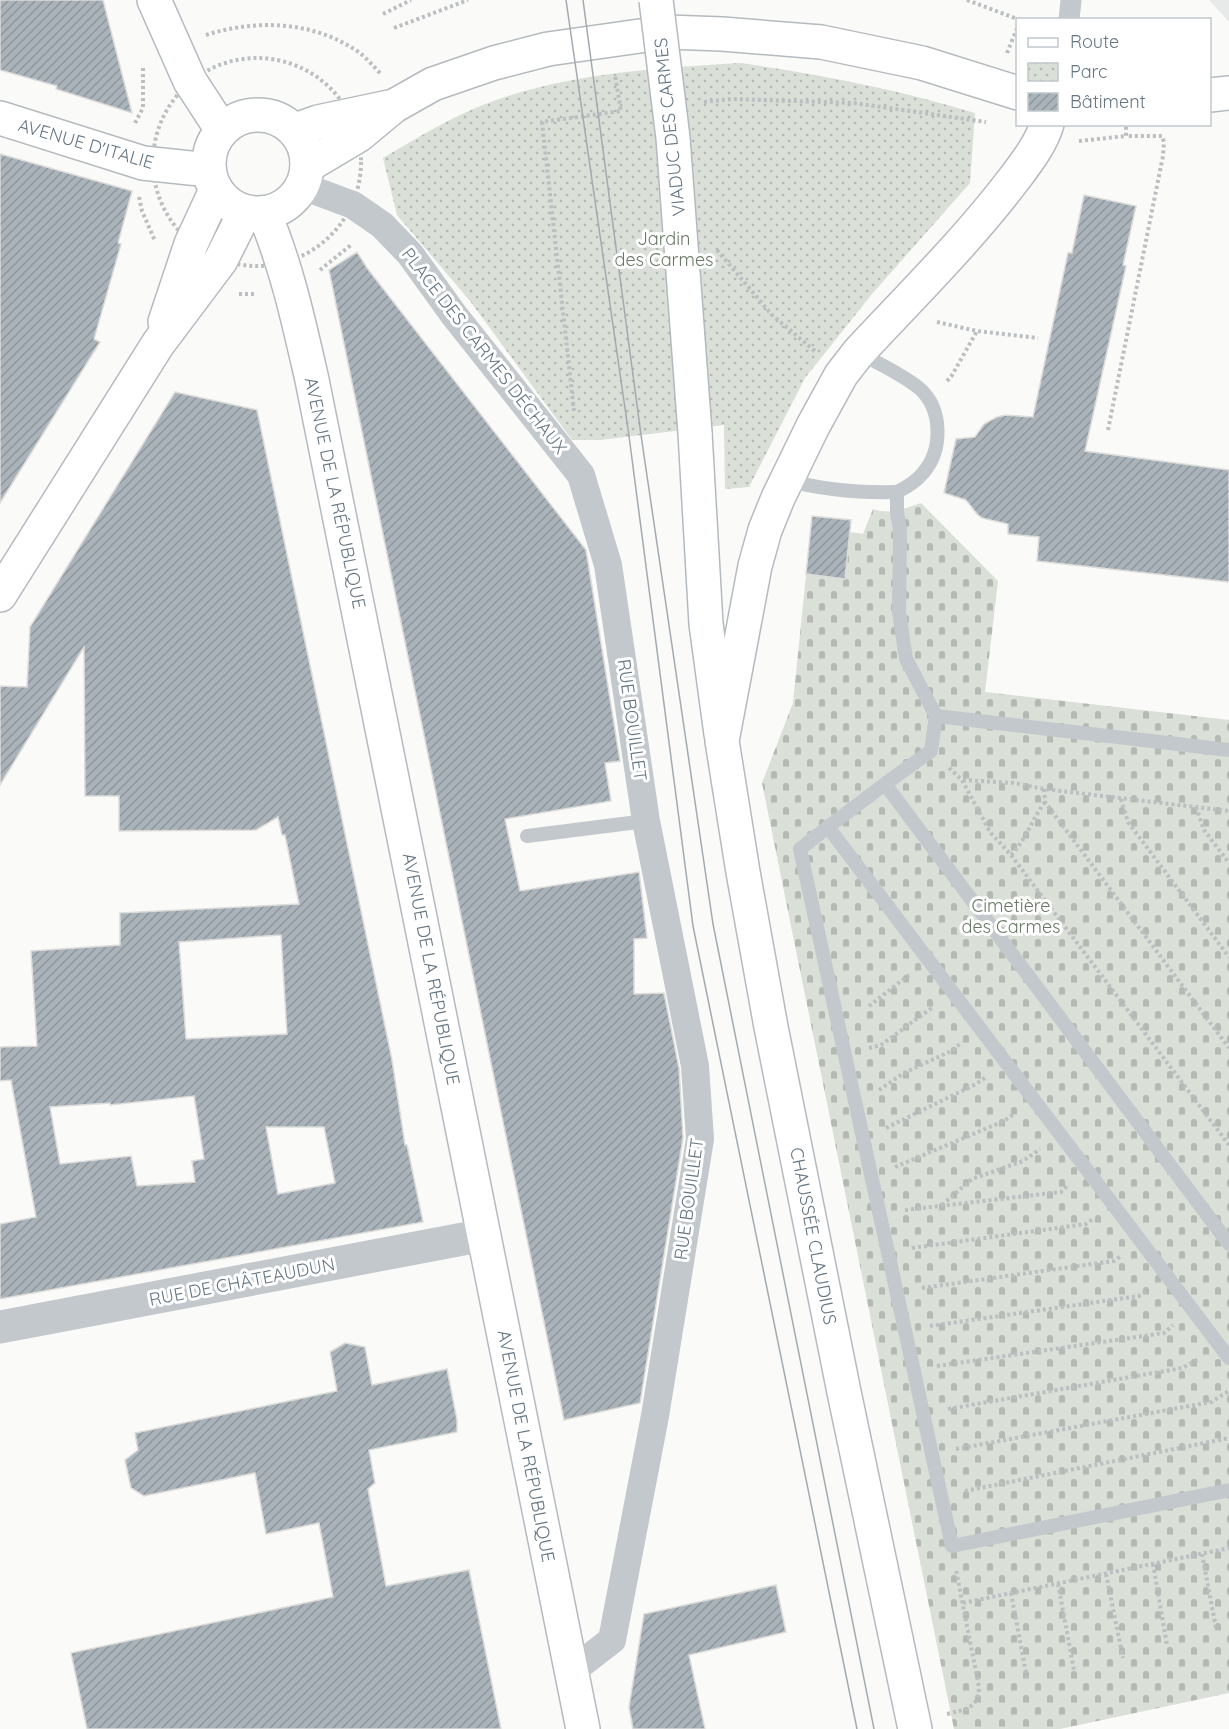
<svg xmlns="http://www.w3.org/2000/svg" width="1229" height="1729" font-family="Quicksand,sans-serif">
<defs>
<pattern id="cemetery-stones" width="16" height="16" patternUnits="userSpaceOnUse" patternTransform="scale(1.5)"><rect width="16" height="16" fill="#dadfd7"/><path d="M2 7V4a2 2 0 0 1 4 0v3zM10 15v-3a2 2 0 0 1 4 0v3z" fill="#b4b9b4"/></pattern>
<pattern id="park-dots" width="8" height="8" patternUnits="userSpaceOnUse" patternTransform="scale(1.5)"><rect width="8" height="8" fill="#dadfd7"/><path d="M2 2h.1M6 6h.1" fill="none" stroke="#b4b9b4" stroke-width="1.8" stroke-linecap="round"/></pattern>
<pattern id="building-hatch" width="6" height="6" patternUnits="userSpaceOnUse" patternTransform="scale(1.5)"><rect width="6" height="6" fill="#aab3b9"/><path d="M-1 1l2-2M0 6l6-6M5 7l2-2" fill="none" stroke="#8e969c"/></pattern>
</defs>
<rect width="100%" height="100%" fill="#fafaf8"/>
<polygon fill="#e8e9e9" points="1209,0 1229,0 1229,22"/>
<path fill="url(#cemetery-stones)" d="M921,503l77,78 -13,111 244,28v973l-169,36h-106l-192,-946 31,-80 19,-187 38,4v12l13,2 10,-25c17,6 31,0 48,-6z"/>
<path fill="url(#park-dots)" d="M741,63c81,12 155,26 234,50l-5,70 -98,111 -67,84 -56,109 -24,2 -1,-64 -124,15h-28l-102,-139 -73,-86 -14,-57c34,-20 68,-41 105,-55 81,-30 168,-35 253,-40z"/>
<g fill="url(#building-hatch)" stroke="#dcdcda" stroke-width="1.5" fill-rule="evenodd">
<polygon points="0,0 103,0 132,113 56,89 57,86 0,70"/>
<polygon points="0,154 132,191 118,243 121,244 94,339 100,342 0,503"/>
<polygon points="1084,195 1136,206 1123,265 1126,266 1085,451 1229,470 1229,582 1037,561 1039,537 1008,534 1008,524 982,518 977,514 966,500 944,493 956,439 975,437 984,424 997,417 1006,415 1033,417 1068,253 1072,253"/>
<polygon points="357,252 367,268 586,550 620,761 605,763 611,801 505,819 520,891 639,872 647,938 634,939 634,994 664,993 679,1068 683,1138 640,1403 564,1420 329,270"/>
<path d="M175,392l82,18 135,650 13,85h2l16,77 -423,77v-75l36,-7 -25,-137 -11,1v-34l37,-1 -6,-95 89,-6v-32l179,-9 -14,-69h-3l-4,-18 -22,13 -137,1v-35h-34l-1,-149 -84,138v-99l27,1 3,-60zM281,935l6,99 -101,5 -7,-97zM194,1096l10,63 -12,2 3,21 -58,4 -6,-30 -71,8 -10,-57 60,-4v2zM266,1127h58l11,56 -57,11z"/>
<polygon points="812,516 851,520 845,579 806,574"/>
<polygon points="345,1343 365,1347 372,1385 447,1369 457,1420 457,1432 369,1450 375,1483 368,1489 386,1586 469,1570 501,1729 87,1729 71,1653 333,1597 319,1523 266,1534 255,1473 144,1496 131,1488 125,1460 138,1450 135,1433 337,1391 330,1352"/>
<polygon points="776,1585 786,1632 689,1655 705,1729 633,1729 629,1707 644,1614"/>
</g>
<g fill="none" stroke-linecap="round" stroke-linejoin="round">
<defs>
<g id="secondary">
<polyline points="154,0 190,81 222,130"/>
<polyline points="695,433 706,624 721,734"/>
</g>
<g id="primary">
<polyline points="1210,95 1229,93"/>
<circle cx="258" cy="164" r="49"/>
<polyline points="0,118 143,163 209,170"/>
<polyline points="296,130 318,122 389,107"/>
<polyline points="307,166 359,135 394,106 433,84 494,63 548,49 668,32 722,34 821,42 922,63 1018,93"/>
<path d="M264,213c23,54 35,110 48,167l271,1349"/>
<polyline points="165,322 191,244 216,190"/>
<polyline points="0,595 158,344 221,260 245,212"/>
<path d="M915,1729l-71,-337 -73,-365 -28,-155 -21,-131 33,-175 10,-36 13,-32 35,-72 28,-51 17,-22c53,-57 109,-112 156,-174 12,-16 27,-35 33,-55"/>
</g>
</defs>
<use href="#secondary" stroke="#b3babf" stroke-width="36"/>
<use href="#primary" stroke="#b5babe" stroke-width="36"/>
<g stroke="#bbbfc2" stroke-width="4" stroke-dasharray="3 3" stroke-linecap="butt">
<polyline points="967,0 1020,20"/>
<polyline points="383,14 411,0"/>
<polyline points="394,28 468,0"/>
<path d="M206,35c50,-16 107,-14 151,16 9,6 16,15 24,23"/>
<polyline points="1007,53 1018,26"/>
<circle cx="257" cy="162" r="104"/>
<polyline points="704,102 732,99 854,103 986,122"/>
<polyline points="135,123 143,108 143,67"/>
<polyline points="1079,141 1126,136"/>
<polyline points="139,197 142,211 155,241"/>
<polyline points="717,250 772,315 816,352"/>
<polyline points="320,270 351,245"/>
<polyline points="239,294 255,294"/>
<polyline points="937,322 977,331 1038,338"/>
<polyline points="947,381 951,377 977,331"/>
<polyline points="574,411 542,122 621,111 615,75"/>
<polyline points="1108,430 1163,156 1164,142 1162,136 1126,136 1126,124"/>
<polyline points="949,768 962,780 990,832 1011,855 1229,1145"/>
<polyline points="963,780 1014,783 1044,789 1229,811"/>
<polyline points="1044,789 1045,802 1229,1048"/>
<polyline points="1121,799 1128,822 1229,957"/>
<polyline points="1196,807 1204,830 1229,863"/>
<path d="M1011,855c15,-15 21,-36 34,-53"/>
<polyline points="869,1006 909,975"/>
<polyline points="869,1048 881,1045 933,1007"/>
<polyline points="879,1090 904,1073 951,1051 961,1043"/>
<polyline points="886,1128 976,1084 986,1077"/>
<polyline points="895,1167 1004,1121 1014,1114"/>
<polyline points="942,1205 972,1179 1023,1161 1040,1149"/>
<polyline points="905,1210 1061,1192 1068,1185"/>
<polyline points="912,1248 1086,1224 1093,1219"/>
<polyline points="922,1288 1114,1261 1121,1256"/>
<polyline points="930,1326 1139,1296 1147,1291"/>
<polyline points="937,1366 1164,1333 1173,1325"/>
<polyline points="948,1409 1182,1368 1199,1359"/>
<polyline points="956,1449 1211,1402 1229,1391"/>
<polyline points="965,1491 1229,1438"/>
<polyline points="1202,1554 1216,1628"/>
<polyline points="1153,1564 1167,1645"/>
<polyline points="1106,1574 1123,1658"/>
<polyline points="1058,1584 1074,1670"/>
<polyline points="1011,1593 1027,1678"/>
<polyline points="963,1603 1229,1548"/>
<path d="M947,1714c19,-5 31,-5 32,-27l-23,-117"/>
</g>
<g stroke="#c3c8cc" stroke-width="14">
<path d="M858,353c21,10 43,21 61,35 24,21 24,62 4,85 -7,9 -16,14 -26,19"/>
<path d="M786,480c37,10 73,13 111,12v20l3,19 -1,81 7,47 30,57"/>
<polyline points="885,784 931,751 936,716 1229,750"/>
<polyline points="828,827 800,849 952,1546 1229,1490"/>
<polyline points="527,836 646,821"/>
<polyline points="1229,1244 885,784 828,827 1229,1358"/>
</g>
<polyline stroke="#c3c8cc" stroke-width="21" points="1069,20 1071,0"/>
<polyline stroke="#c3c8cc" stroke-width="28" points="302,186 353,205 382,225 410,254 454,315 581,475 608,565 646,821 695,1066 700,1139 655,1416 612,1640 572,1671"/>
<polyline stroke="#c3c8cc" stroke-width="33" points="0,1327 484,1235"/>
<use href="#secondary" stroke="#fff" stroke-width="33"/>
<use href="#primary" stroke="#fff" stroke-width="33"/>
<g stroke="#a2aab0" stroke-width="1.5">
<polyline points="566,0 629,436 693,926 857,1729"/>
<polyline points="583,0 641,435 713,924 874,1729"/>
</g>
<defs>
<polyline id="secondary-bridge" points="656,0 673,138 695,433"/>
</defs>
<use href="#secondary-bridge" stroke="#b3babf" stroke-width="36" stroke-linecap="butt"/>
<use href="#secondary-bridge" stroke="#fff" stroke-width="33"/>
</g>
<g text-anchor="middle" stroke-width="6" stroke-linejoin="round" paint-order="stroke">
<g font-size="18" fill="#657683" stroke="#fff">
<text transform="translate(670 127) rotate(-96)" y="6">VIADUC DES CARMES</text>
<text transform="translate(86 144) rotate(16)" y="6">AVENUE D'ITALIE</text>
<text transform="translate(484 351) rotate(52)" y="6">PLACE DES CARMES DÉCHAUX</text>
<text transform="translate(335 493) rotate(78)" y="6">AVENUE DE LA RÉPUBLIQUE</text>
<text transform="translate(632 720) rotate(82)" y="6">RUE BOUILLET</text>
<text transform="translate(431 969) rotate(79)" y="6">AVENUE DE LA RÉPUBLIQUE</text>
<text transform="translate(689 1199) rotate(-82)" y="6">RUE BOUILLET</text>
<text transform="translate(813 1236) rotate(79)" y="6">CHAUSSÉE CLAUDIUS</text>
<text transform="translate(242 1282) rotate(-11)" y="6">RUE DE CHÂTEAUDUN</text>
<text transform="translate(526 1446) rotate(79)" y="6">AVENUE DE LA RÉPUBLIQUE</text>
</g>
<g font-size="18" fill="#687a64" stroke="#fff">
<text x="664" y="245">Jardin<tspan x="664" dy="21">des Carmes</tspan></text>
<text x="1011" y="912">Cimetière<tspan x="1011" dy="21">des Carmes</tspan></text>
</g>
</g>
<rect x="1016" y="18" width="195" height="108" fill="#ffffff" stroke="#c1c8cd" stroke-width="1.5"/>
<rect x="1028" y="38" width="30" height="9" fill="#ffffff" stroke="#c1c8cd" stroke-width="1.5"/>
<text x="1070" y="48" font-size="18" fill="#657683">Route</text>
<rect x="1028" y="63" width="30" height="18" fill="url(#park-dots)" stroke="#c1c8cd" stroke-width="1.5"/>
<text x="1070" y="78" font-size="18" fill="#657683">Parc</text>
<rect x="1028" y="93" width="30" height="18" fill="url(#building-hatch)" stroke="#c1c8cd" stroke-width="1.5"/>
<text x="1070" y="108" font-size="18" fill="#657683">Bâtiment</text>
</svg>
